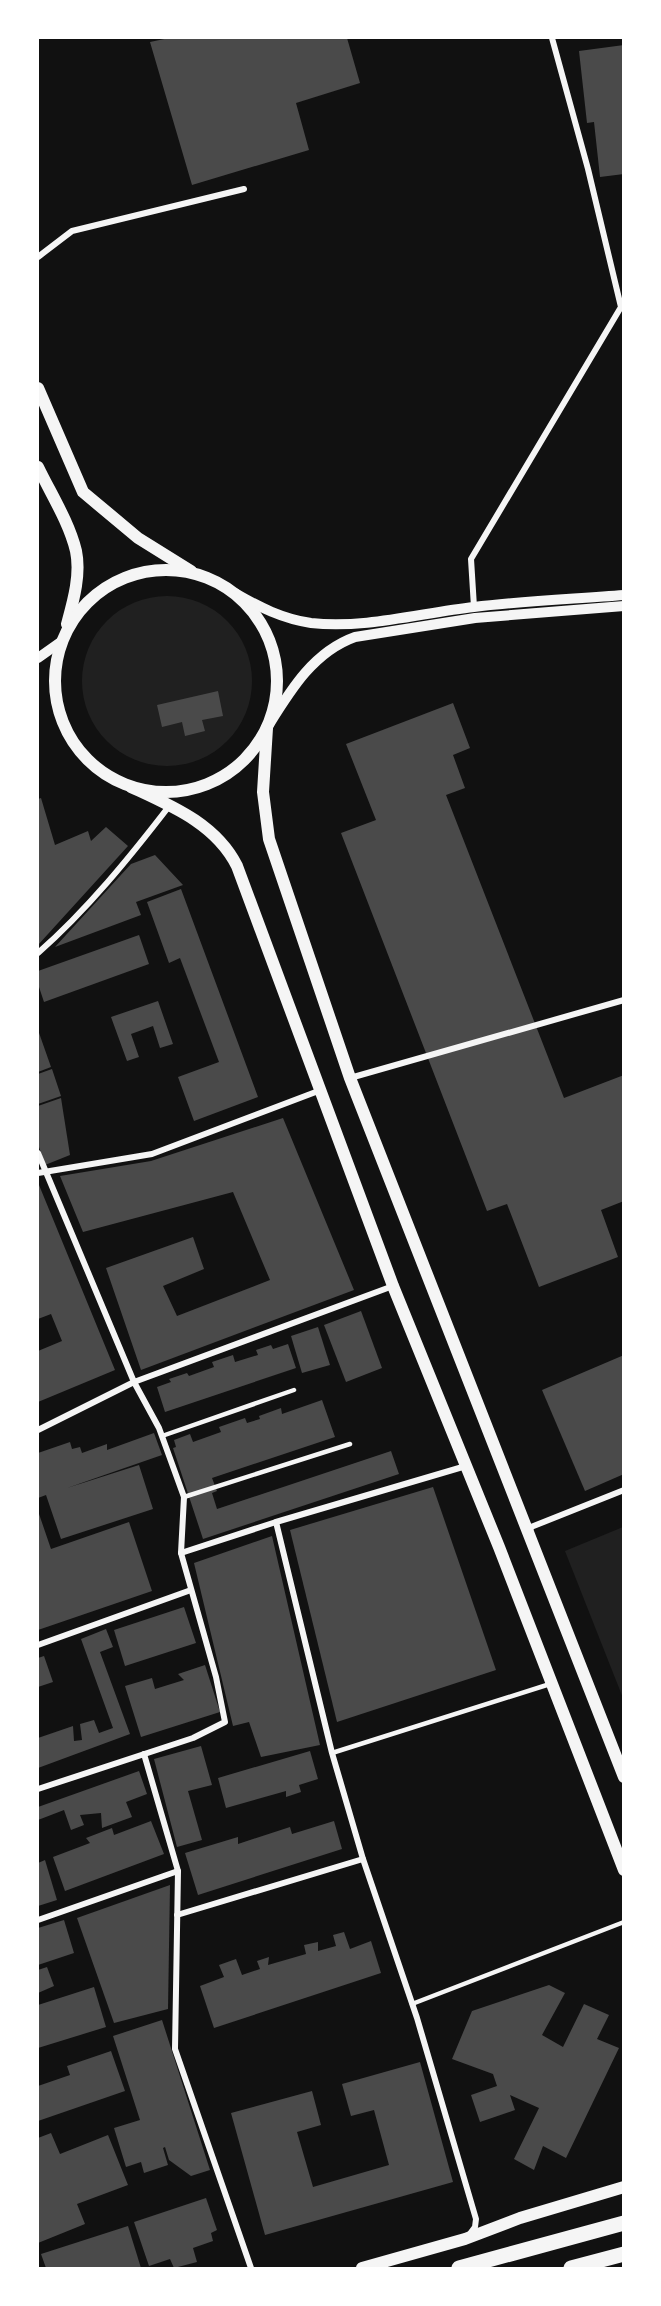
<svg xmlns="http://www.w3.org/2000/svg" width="661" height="2306" font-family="'DejaVu Sans',sans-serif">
<rect width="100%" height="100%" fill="#111"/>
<g fill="#202020">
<circle cx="167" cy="681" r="85"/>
<polygon points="623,1527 623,1698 565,1551"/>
</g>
<g fill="#4a4a4a">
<polygon points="169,38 347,38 360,83 296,103 309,150 192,185 150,42"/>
<polygon points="624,45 624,174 600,177 594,122 587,123 579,51"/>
<polygon points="218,691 223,716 202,720 205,731 185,736 182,722 162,727 157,705"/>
<polygon points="453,703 470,748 453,755 465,788 446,795 564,1098 624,1075 624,1201 601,1210 618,1257 539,1287 507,1204 487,1211 341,833 376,820 346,744"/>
<polygon points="41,798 55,845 88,831 91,841 106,827 128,846 38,945 38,799"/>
<polygon points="155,855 183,885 136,902 141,915 55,947 131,864"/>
<polygon points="181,889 258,1097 194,1121 178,1077 219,1062 180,958 169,963 147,902"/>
<polygon points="139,935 149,964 44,1002 38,984 38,971"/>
<polygon points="158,1001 173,1044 160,1048 153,1026 131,1034 139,1057 127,1061 111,1017"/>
<polygon points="38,1030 51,1067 38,1072"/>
<polygon points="52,1069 61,1096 38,1104 38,1074"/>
<polygon points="61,1098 70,1155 45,1165 38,1144 38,1106"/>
<polygon points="283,1118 354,1290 141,1370 106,1268 193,1237 204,1269 163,1286 177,1316 270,1280 233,1192 83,1232 60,1176 151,1161"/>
<polygon points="38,1185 39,1185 115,1370 38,1402 38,1351 62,1341 51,1314 38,1319"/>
<polygon points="361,1311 382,1368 346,1382 324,1325"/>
<polygon points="318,1327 330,1365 302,1373 291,1336"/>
<polygon points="288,1344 296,1368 165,1412 157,1387 171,1382 169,1379 187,1373 189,1376 214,1367 212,1362 233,1355 235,1362 258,1355 256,1350 271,1345 273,1349"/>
<polygon points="624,1355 624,1474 585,1491 542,1390"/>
<polygon points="322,1400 335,1437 212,1478 217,1491 212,1493 217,1509 391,1451 399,1474 203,1539 173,1448 176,1447 174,1440 190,1434 193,1442 221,1432 219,1427 245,1418 247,1423 260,1419 259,1416 281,1408 282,1414"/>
<polygon points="154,1433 162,1455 67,1488 139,1465 153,1509 61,1539 46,1495 38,1498 38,1453 70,1442 72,1449 80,1447 82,1453 107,1444 107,1450"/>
<polygon points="433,1487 496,1670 337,1722 290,1530"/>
<polygon points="38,1511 51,1549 129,1522 152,1591 38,1630"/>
<polygon points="272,1536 320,1745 261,1757 249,1722 233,1726 194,1563"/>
<polygon points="184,1607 196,1643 125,1666 114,1630"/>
<polygon points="106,1629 113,1647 100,1652 130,1734 38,1768 38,1738 73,1726 74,1741 82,1740 80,1724 94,1720 99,1733 113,1728 81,1639"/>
<polygon points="44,1656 53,1682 38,1687 38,1658"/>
<polygon points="205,1665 220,1712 141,1737 125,1686 152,1678 155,1689 184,1680 178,1674"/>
<polygon points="201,1746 212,1785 188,1791 202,1840 177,1847 154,1759"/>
<polygon points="310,1751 318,1779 299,1785 301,1792 286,1797 286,1791 226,1808 218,1778"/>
<polygon points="139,1771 147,1794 126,1802 132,1817 102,1828 101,1813 80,1815 84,1825 71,1830 64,1810 38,1820 38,1807"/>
<polygon points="151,1821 164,1854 65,1891 53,1857 90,1843 86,1838 112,1828 114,1835"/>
<polygon points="334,1821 342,1849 198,1895 185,1853 238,1837 238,1844 290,1827 292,1834"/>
<polygon points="45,1860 57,1900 38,1906 38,1863"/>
<polygon points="170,1885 168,2009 114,2023 77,1918"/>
<polygon points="64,1920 74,1953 38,1965 38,1928"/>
<polygon points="344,1932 350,1949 371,1941 381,1973 214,2028 200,1986 224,1977 219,1965 236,1959 242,1975 260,1969 257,1961 269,1957 268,1965 306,1954 304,1945 318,1942 318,1951 336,1946 333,1935"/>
<polygon points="47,1967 54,1986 38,1993 38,1970"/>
<polygon points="549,1985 565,1993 542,2035 563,2047 584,2004 609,2015 597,2039 619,2048 566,2158 543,2146 534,2170 514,2159 539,2108 510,2095 515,2110 480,2122 471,2095 497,2086 493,2074 452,2059 472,2011"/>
<polygon points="94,1987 106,2027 38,2048 38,2005"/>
<polygon points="162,2020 210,2170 191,2176 169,2160 165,2147 163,2148 168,2165 144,2173 141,2162 126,2167 114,2128 140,2120 113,2036"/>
<polygon points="111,2051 125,2091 38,2121 38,2086 70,2075 67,2066"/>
<polygon points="420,2062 453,2182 265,2235 231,2113 312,2091 321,2125 297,2132 313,2187 389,2165 374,2110 351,2116 342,2084"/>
<polygon points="51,2133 60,2154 108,2135 128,2185 77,2204 85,2224 38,2243 38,2138"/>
<polygon points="206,2198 217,2230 211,2233 213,2241 193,2248 197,2262 174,2268 170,2259 149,2266 134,2222"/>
<polygon points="128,2226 141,2268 46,2268 41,2254"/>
</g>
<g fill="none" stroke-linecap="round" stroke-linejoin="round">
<g stroke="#f5f5f5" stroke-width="4.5">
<polyline points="162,1436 294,1390"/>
<polyline points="184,1497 350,1444"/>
<polyline points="332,1753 550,1684"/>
<polyline points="412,2004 624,1922"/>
</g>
<g stroke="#f5f5f5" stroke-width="6">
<polyline points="38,257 72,231 244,189"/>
<polyline points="474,607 471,559 621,307 588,169 552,38"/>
<path d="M38,953c49,-43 92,-96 132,-148"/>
<polyline points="350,1078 624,1000"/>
<polyline points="38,1153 134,1382 159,1428 184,1497 181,1553 216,1677 225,1722 193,1738 38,1789"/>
<polyline points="38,1173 152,1154 321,1090"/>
<polyline points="38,1430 134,1382 393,1286"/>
<polyline points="276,1522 332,1753 363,1859 417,2018 476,2219 475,2227 469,2235"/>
<polyline points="530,1531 531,1527 624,1490"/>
<polyline points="181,1553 276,1522 466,1466"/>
<polyline points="38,1645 191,1590"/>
<polyline points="144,1754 178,1871 175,2049 251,2268"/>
<polyline points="177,1915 363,1859"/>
<polyline points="38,1920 178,1871"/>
</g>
<g stroke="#f5f5f5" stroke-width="10">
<path d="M235,593c24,14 48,26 76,30 54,6 109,-10 163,-16 49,-6 100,-8 150,-12"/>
<polyline points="38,658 62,641"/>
<path d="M267,728c23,-37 46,-76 88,-91l120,-19 149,-12"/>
</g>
<g stroke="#f5f5f5" stroke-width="12">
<polyline points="38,388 83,492 138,538 191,571"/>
<path d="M38,467c13,27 31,55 38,84 5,24 -3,51 -9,73"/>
<circle cx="166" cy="681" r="111"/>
<polyline points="267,728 263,792 269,839 350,1078 624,1777"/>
<path d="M131,787c41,19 85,37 106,79l156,420 106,261 125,323"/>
<polyline points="362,2268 465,2239 520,2218 624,2187"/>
</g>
<g stroke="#f5f5f5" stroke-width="15">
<polyline points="459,2268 624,2223"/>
<polyline points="571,2268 624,2254"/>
</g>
</g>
<rect width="661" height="2306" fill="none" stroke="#ffffff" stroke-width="78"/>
</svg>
